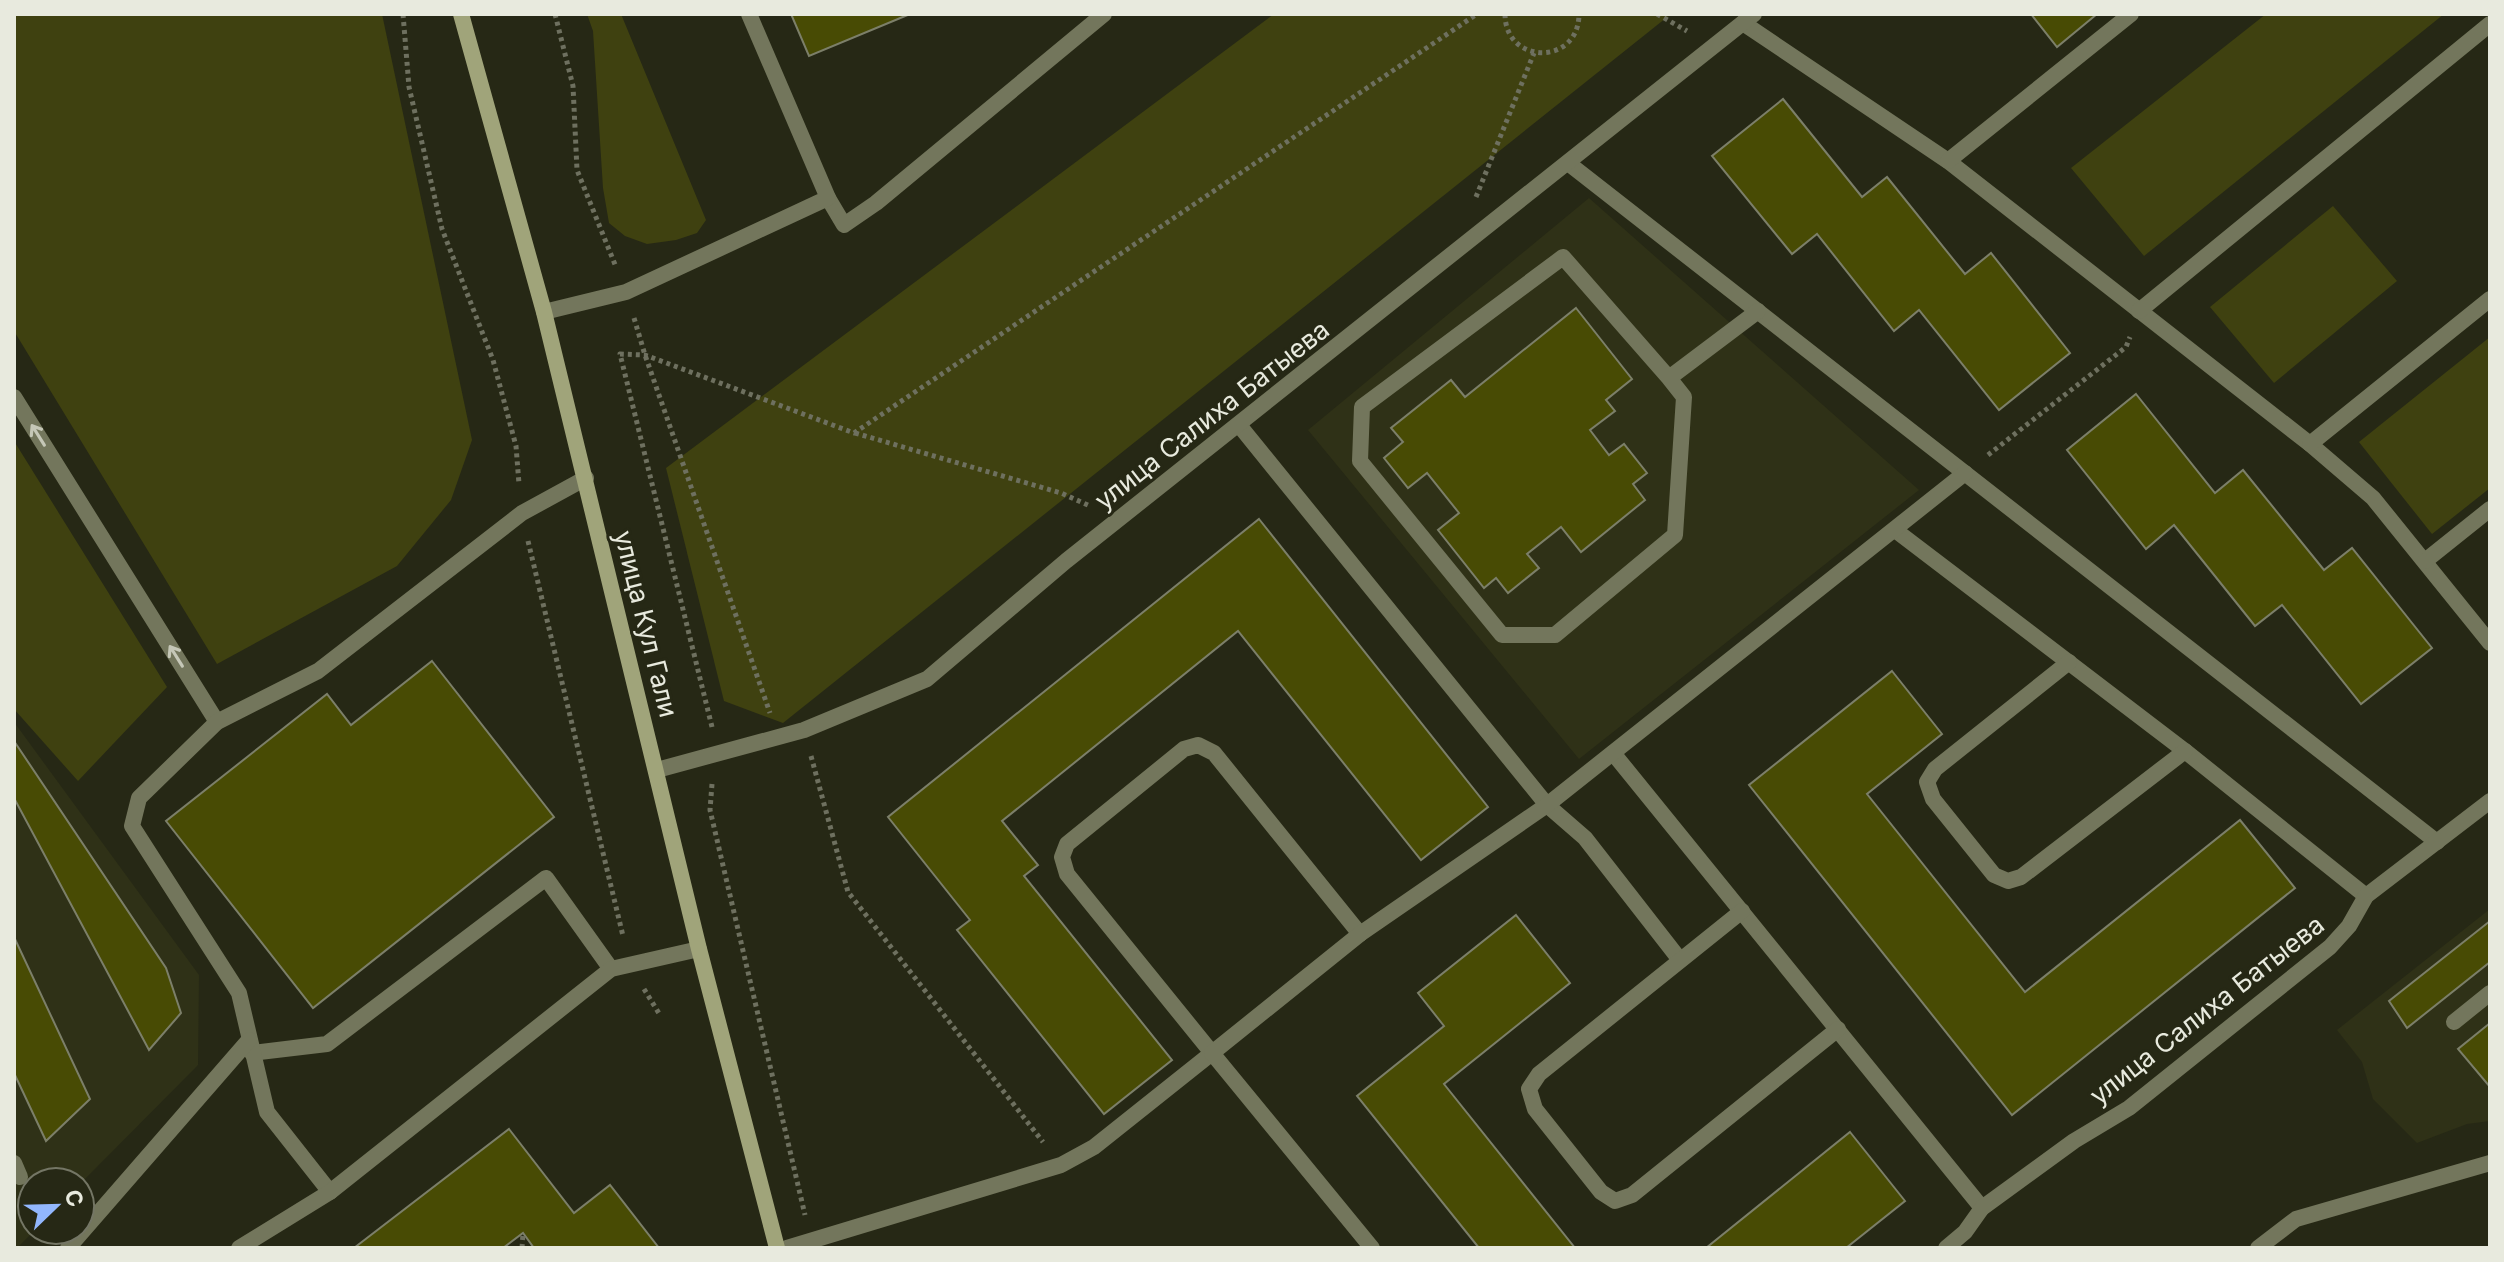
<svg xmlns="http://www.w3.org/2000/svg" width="2504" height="1262" font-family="Inter,sans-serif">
<rect width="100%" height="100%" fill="#262815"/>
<g fill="#2f3117">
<polygon points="1589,198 1919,490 1579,759 1308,430"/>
<polygon points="14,722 199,975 198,1065 80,1184 80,1182 32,1182 32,1230 35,1230 17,1248 14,1248"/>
<polygon points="2490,909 2490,1121 2467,1124 2417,1143 2373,1099 2362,1062 2337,1030"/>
</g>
<g fill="#3f4110">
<polygon points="14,14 382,14 472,440 451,500 397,566 217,664 14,331"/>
<polygon points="587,14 621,14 706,220 697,233 676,240 647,244 625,236 609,223 603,188 593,31"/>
<polygon points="1274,14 1671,14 783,723 724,701 666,468"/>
<polygon points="2266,14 2444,14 2144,256 2071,168"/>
<polygon points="2333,206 2397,281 2274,383 2210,307"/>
<polygon points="2490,337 2490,488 2432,534 2359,442"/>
<polygon points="14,441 167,687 78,781 14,709"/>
</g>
<g fill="#484b04" stroke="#7c7f69" stroke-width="2">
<polygon points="791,14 910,14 809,56"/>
<polygon points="2031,14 2097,14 2057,47"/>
<polygon points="1783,99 1862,197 1887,177 1965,274 1991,253 2070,353 1999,410 1919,310 1894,331 1817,234 1792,254 1712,156"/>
<polygon points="1576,308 1632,379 1606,400 1615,411 1590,430 1609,455 1624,444 1647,473 1633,484 1645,500 1581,552 1561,527 1527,554 1539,568 1508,593 1496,578 1484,588 1438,530 1459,513 1427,473 1408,488 1384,458 1403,442 1391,428 1451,380 1465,397"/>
<polygon points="2136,394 2215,493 2243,470 2324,570 2352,548 2432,648 2361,704 2282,605 2255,626 2174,525 2146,549 2067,450"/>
<polygon points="1259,519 1488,807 1421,860 1238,631 1002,821 1038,865 1024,876 1172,1060 1104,1114 957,930 970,920 888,817"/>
<polygon points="432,661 554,817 313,1008 166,821 327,694 351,725"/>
<polygon points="1892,671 1942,734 1867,794 2025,992 2240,820 2295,888 2012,1115 1749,785"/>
<polygon points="14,741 166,968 181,1013 149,1050 14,798"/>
<polygon points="1516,915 1570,983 1444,1084 1575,1248 1479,1248 1357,1096 1444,1026 1418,993"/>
<polygon points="2490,921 2490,962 2407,1028 2389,1001"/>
<polygon points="14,937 90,1099 46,1141 14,1073"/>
<polygon points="2490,1023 2490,1087 2458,1049"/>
<polygon points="509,1129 574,1213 610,1185 659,1248 534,1248 523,1233 503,1248 354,1248"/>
<polygon points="1850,1132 1905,1201 1846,1248 1706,1248"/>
</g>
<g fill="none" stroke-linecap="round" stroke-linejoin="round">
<g stroke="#6e705f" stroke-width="5" stroke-dasharray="4 4" stroke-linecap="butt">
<polyline points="403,14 409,87 442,229 493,360 516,446 519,484"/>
<polyline points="555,14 573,86 577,170 616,267"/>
<path d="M1505,14c0,51 74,52 74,0"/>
<polyline points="1657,14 1687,31"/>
<polyline points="1476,197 1534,53"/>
<polyline points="634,318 645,355 770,713"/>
<polyline points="855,433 1061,493 1090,506"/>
<polyline points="1988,455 2126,347 2130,337"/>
<polyline points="528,541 623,936"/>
<polyline points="712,727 620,354 645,355 854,433 1477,14"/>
<polyline points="811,756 848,892 1043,1142"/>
<polyline points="712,784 710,810 805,1215"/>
<polyline points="644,989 660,1015"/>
<polyline points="522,1248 523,1233"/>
</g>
<g stroke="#73765c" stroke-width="16">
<polyline points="1743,23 1948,161 2310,444 2373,498 2490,643"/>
<polyline points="1948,161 2131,14"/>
<polyline points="1568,163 2437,842"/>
<polyline points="828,198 844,225 876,203 1104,14"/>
<polyline points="2139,311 2490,24"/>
<polyline points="544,312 626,292 828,198 749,14"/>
<polyline points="1669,378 1563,257 1362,407 1360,461 1502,635 1555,635 1675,535 1684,397 1669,378 1758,311"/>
<polyline points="14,397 217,722"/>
<polyline points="1239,425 1547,805 1585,838 1680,960"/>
<polyline points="2310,444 2490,299"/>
<polyline points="1895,530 2185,751 2366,896"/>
<polyline points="2425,561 2490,509"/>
<polyline points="2069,662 1935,769 1927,782 1933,799 1994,875 2008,881 2021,877 2185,751"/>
<polyline points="1613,753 1982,1208"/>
<polyline points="1742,911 1539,1074 1529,1089 1535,1109 1601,1192 1615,1201 1632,1195 1838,1029"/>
<polyline points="2454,1022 2490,993"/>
<polyline points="252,1053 327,1044 546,878 611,969"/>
<polyline points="14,1163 20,1177"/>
<polyline points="330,1192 267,1112 239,993 132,826 139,798 217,722 318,671 522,513 586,478"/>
<polyline points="68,1248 249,1040"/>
<polyline points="239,1248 330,1192 611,969 699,949"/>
<polyline points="787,1248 1061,1165 1094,1147 1212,1053 1067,874 1062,857 1067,844 1184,749 1198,745 1214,753 1360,934"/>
<polyline points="1372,1248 1212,1053 1360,934 1547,805 1965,473"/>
</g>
<g stroke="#73765c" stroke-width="16">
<polyline points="657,770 804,730 927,679 1066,561 1754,14"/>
<polyline points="1946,1248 1965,1232 1982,1208 2074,1141 2129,1108 2330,947 2349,926 2366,896 2490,801"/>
<polyline points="2258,1248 2296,1219 2490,1163"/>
</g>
<polyline stroke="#a0a47a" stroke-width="16" points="461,14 544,312 699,949 777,1248"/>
</g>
<defs><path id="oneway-shaft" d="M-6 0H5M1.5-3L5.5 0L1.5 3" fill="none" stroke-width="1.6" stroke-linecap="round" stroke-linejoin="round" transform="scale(2)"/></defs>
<g stroke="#c5c7b7">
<use href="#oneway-shaft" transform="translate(38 435) rotate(-122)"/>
<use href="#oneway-shaft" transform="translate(176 656) rotate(-122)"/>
</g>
<g text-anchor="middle" stroke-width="6" stroke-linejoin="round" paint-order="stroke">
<g font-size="26" fill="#e8eade" stroke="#262815">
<text transform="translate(1212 415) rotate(-38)" y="9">улица Салиха Батыева</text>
<text transform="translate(646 624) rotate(76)" y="9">улица Кул Гали</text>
<text transform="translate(2207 1010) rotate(-38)" y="9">улица Салиха Батыева</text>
</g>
</g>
<rect width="2504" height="1262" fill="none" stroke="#e8eade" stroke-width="32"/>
<g transform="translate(56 1206) rotate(67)"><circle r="38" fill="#262815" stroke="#747665" stroke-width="2"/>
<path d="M0-6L14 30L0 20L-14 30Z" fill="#92b7fd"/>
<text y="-12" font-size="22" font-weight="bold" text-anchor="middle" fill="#e8eade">С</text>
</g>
</svg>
